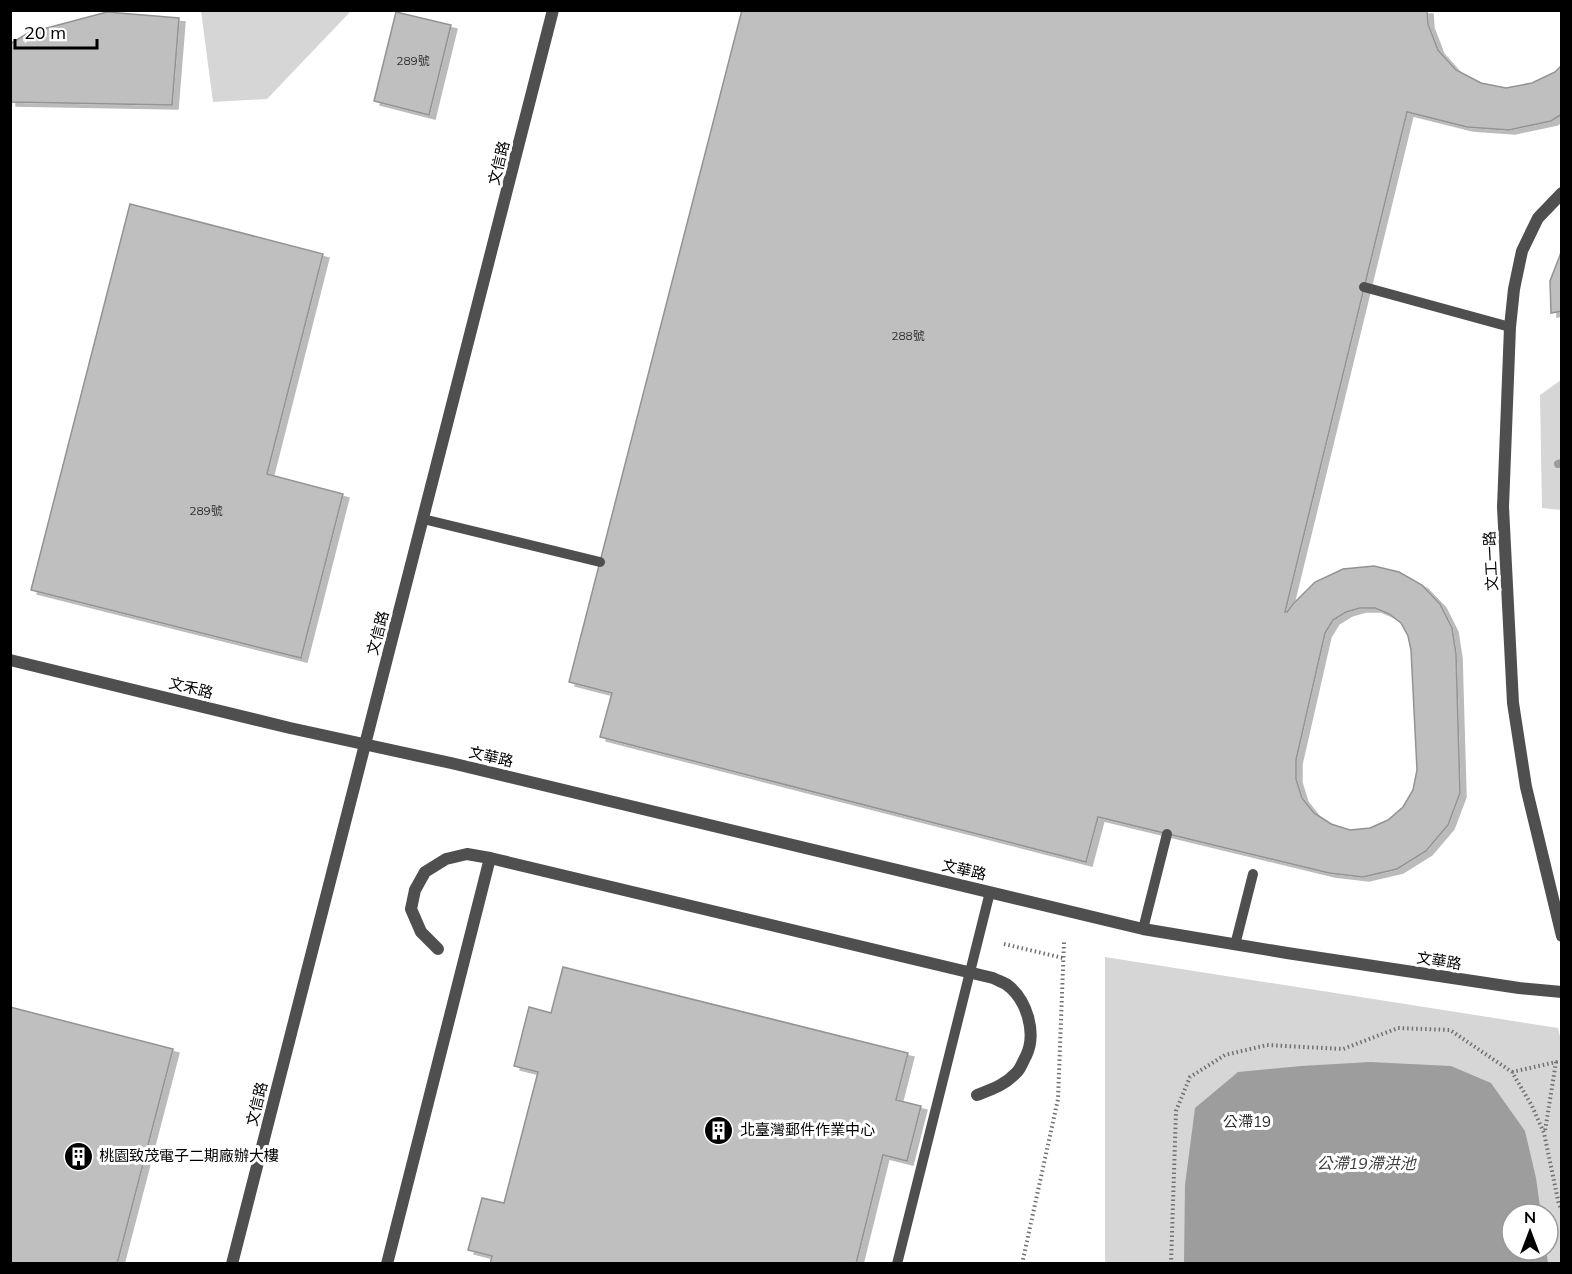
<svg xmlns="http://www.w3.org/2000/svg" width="1572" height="1274" font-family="Mulish,'Noto Sans TC',sans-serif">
<defs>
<filter id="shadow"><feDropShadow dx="6" dy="4" stdDeviation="0" flood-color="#0004"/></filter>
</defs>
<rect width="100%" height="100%" fill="#fff"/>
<g fill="#d6d6d6" fill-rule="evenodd">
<polygon points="201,11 201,10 351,11 267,99 213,102"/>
<polygon points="1561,380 1561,510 1542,508 1540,395"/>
<path d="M1105,957l453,71 4,17 -1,218h-456zM1512,1214h36v36h-36z"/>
</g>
<polygon fill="#9d9d9d" points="1370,1062 1451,1066 1491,1083 1525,1131 1536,1178 1541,1214 1512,1214 1512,1250 1546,1250 1548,1263 1184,1263 1185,1185 1195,1108 1238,1072 1301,1066"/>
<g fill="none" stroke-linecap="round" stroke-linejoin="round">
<polyline stroke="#9d9d9d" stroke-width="8" points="1558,464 1562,463"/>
</g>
<g fill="#bfbfbf" stroke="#939393" stroke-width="1.5" fill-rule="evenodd" filter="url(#shadow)">
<path d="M742,10h685l1,14 10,26 18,20 25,13 25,5 26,-5 23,-11 7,-7v49l-11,7 -42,9 -42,-3 -60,-15 -122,500h2l6,-8 22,-22 28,-13 31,-3 25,6 23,13 18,19 12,24 4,26 4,139 -12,32 -22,26 -29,18 -34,8 -34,-4 -231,-56 -12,45 -486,-125 12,-44 -43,-11zM1360,608h15l14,6 12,9 7,13 3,14 6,120 -4,20 -10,17 -15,13 -18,8 -20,2 -19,-6 -17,-11 -12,-15 -6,-19v-19l29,-127 8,-13 13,-8z"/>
<polygon points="107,12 179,18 172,105 10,102 10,44 28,33"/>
<polygon points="396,12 451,25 429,115 374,101"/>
<polygon points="130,204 323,254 267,474 343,494 301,658 31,590"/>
<polygon points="1562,250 1562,311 1551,313 1550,281"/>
<polygon points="563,967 908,1053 896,1100 921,1106 907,1161 883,1155 856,1264 490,1264 492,1256 468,1250 482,1198 504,1203 538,1072 514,1066 529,1007 551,1013"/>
<polygon points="10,1007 173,1049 117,1264 10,1264"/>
</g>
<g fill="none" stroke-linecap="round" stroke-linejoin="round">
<g stroke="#717171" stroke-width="4" stroke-dasharray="1.5 3" stroke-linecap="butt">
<polyline points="1004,944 1063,958"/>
<polyline points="1512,1072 1556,1062 1545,1131"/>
<polyline points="1022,1264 1058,1099 1064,942"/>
<polyline points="1171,1264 1176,1111 1190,1077 1225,1055 1267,1045 1343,1049 1398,1028 1450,1030 1512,1072 1532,1106 1544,1133 1559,1205 1562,1209"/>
</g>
<g stroke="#4f4f4f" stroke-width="10">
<polyline points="1364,287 1510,327"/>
<polyline points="423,519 600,562"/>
<polyline points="1143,929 1167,834"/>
<polyline points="1235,945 1253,874"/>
<polyline points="897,1264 990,892"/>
</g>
<g stroke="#4f4f4f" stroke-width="12">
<polyline points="1562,193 1538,218 1522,251 1514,289 1510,327 1503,507 1513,703 1526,787 1562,936"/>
<polyline points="10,660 290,728 451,763 1143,929 1287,953 1519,988 1562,992"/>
<path d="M438,949l-17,-17 -10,-23 4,-19 10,-18 21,-13 21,-5 23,4 503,120c4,2 9,4 13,6 21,15 31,49 20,72 -3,5 -5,12 -9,16 -12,13 -24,17 -40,23"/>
<polyline points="232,1264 553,10"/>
<polyline points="387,1264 490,858"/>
</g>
</g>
<defs>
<symbol id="building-disc" viewBox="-11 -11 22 22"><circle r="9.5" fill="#000" stroke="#fff"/><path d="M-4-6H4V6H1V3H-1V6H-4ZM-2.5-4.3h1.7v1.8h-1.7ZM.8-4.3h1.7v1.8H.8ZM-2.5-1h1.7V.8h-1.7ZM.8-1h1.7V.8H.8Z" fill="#fff"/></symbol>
</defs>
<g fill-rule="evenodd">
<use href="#building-disc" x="702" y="1114" width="33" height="33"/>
<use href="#building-disc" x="62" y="1140" width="33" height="33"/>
</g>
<g text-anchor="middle" stroke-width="6" stroke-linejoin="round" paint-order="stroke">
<g font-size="12" fill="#303030">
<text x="413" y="65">289號</text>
<text x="908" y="340">288號</text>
<text x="206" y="515">289號</text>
</g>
<g font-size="15" fill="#000" stroke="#fff">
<text transform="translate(499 163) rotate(-76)" y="5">文信路</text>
<text transform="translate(1491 561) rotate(-93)" y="5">文工一路</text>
<text transform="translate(378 633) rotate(-75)" y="5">文信路</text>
<text transform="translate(191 688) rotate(14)" y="5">文禾路</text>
<text transform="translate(491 757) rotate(13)" y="5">文華路</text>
<text transform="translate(964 870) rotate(13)" y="5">文華路</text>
<text transform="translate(1439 961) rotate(9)" y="5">文華路</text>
<text transform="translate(257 1104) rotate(-76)" y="5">文信路</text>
</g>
<g font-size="15" fill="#2d2d2d" stroke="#fff">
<text x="1247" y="1127">公滯19</text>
</g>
<g font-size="15" fill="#000" stroke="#fff" text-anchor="start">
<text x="740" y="1135">北臺灣郵件作業中心</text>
<text x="99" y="1161">桃園致茂電子二期廠辦大樓</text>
</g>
<g font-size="16" font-style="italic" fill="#3e3e3e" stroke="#fff">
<text x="1366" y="1169">公滯19滯洪池</text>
</g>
</g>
<rect width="1572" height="1274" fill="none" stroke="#000000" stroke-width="24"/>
<g transform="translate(1530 1232)"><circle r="28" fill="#ffffff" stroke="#999999" stroke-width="1.5"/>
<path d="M0-4.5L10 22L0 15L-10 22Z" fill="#000000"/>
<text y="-9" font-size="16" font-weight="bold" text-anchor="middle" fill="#000000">N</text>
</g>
<path d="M15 39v9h82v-9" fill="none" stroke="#000000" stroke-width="3"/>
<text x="24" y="39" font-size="18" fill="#000000" stroke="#ffffff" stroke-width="4.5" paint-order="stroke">20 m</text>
</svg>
